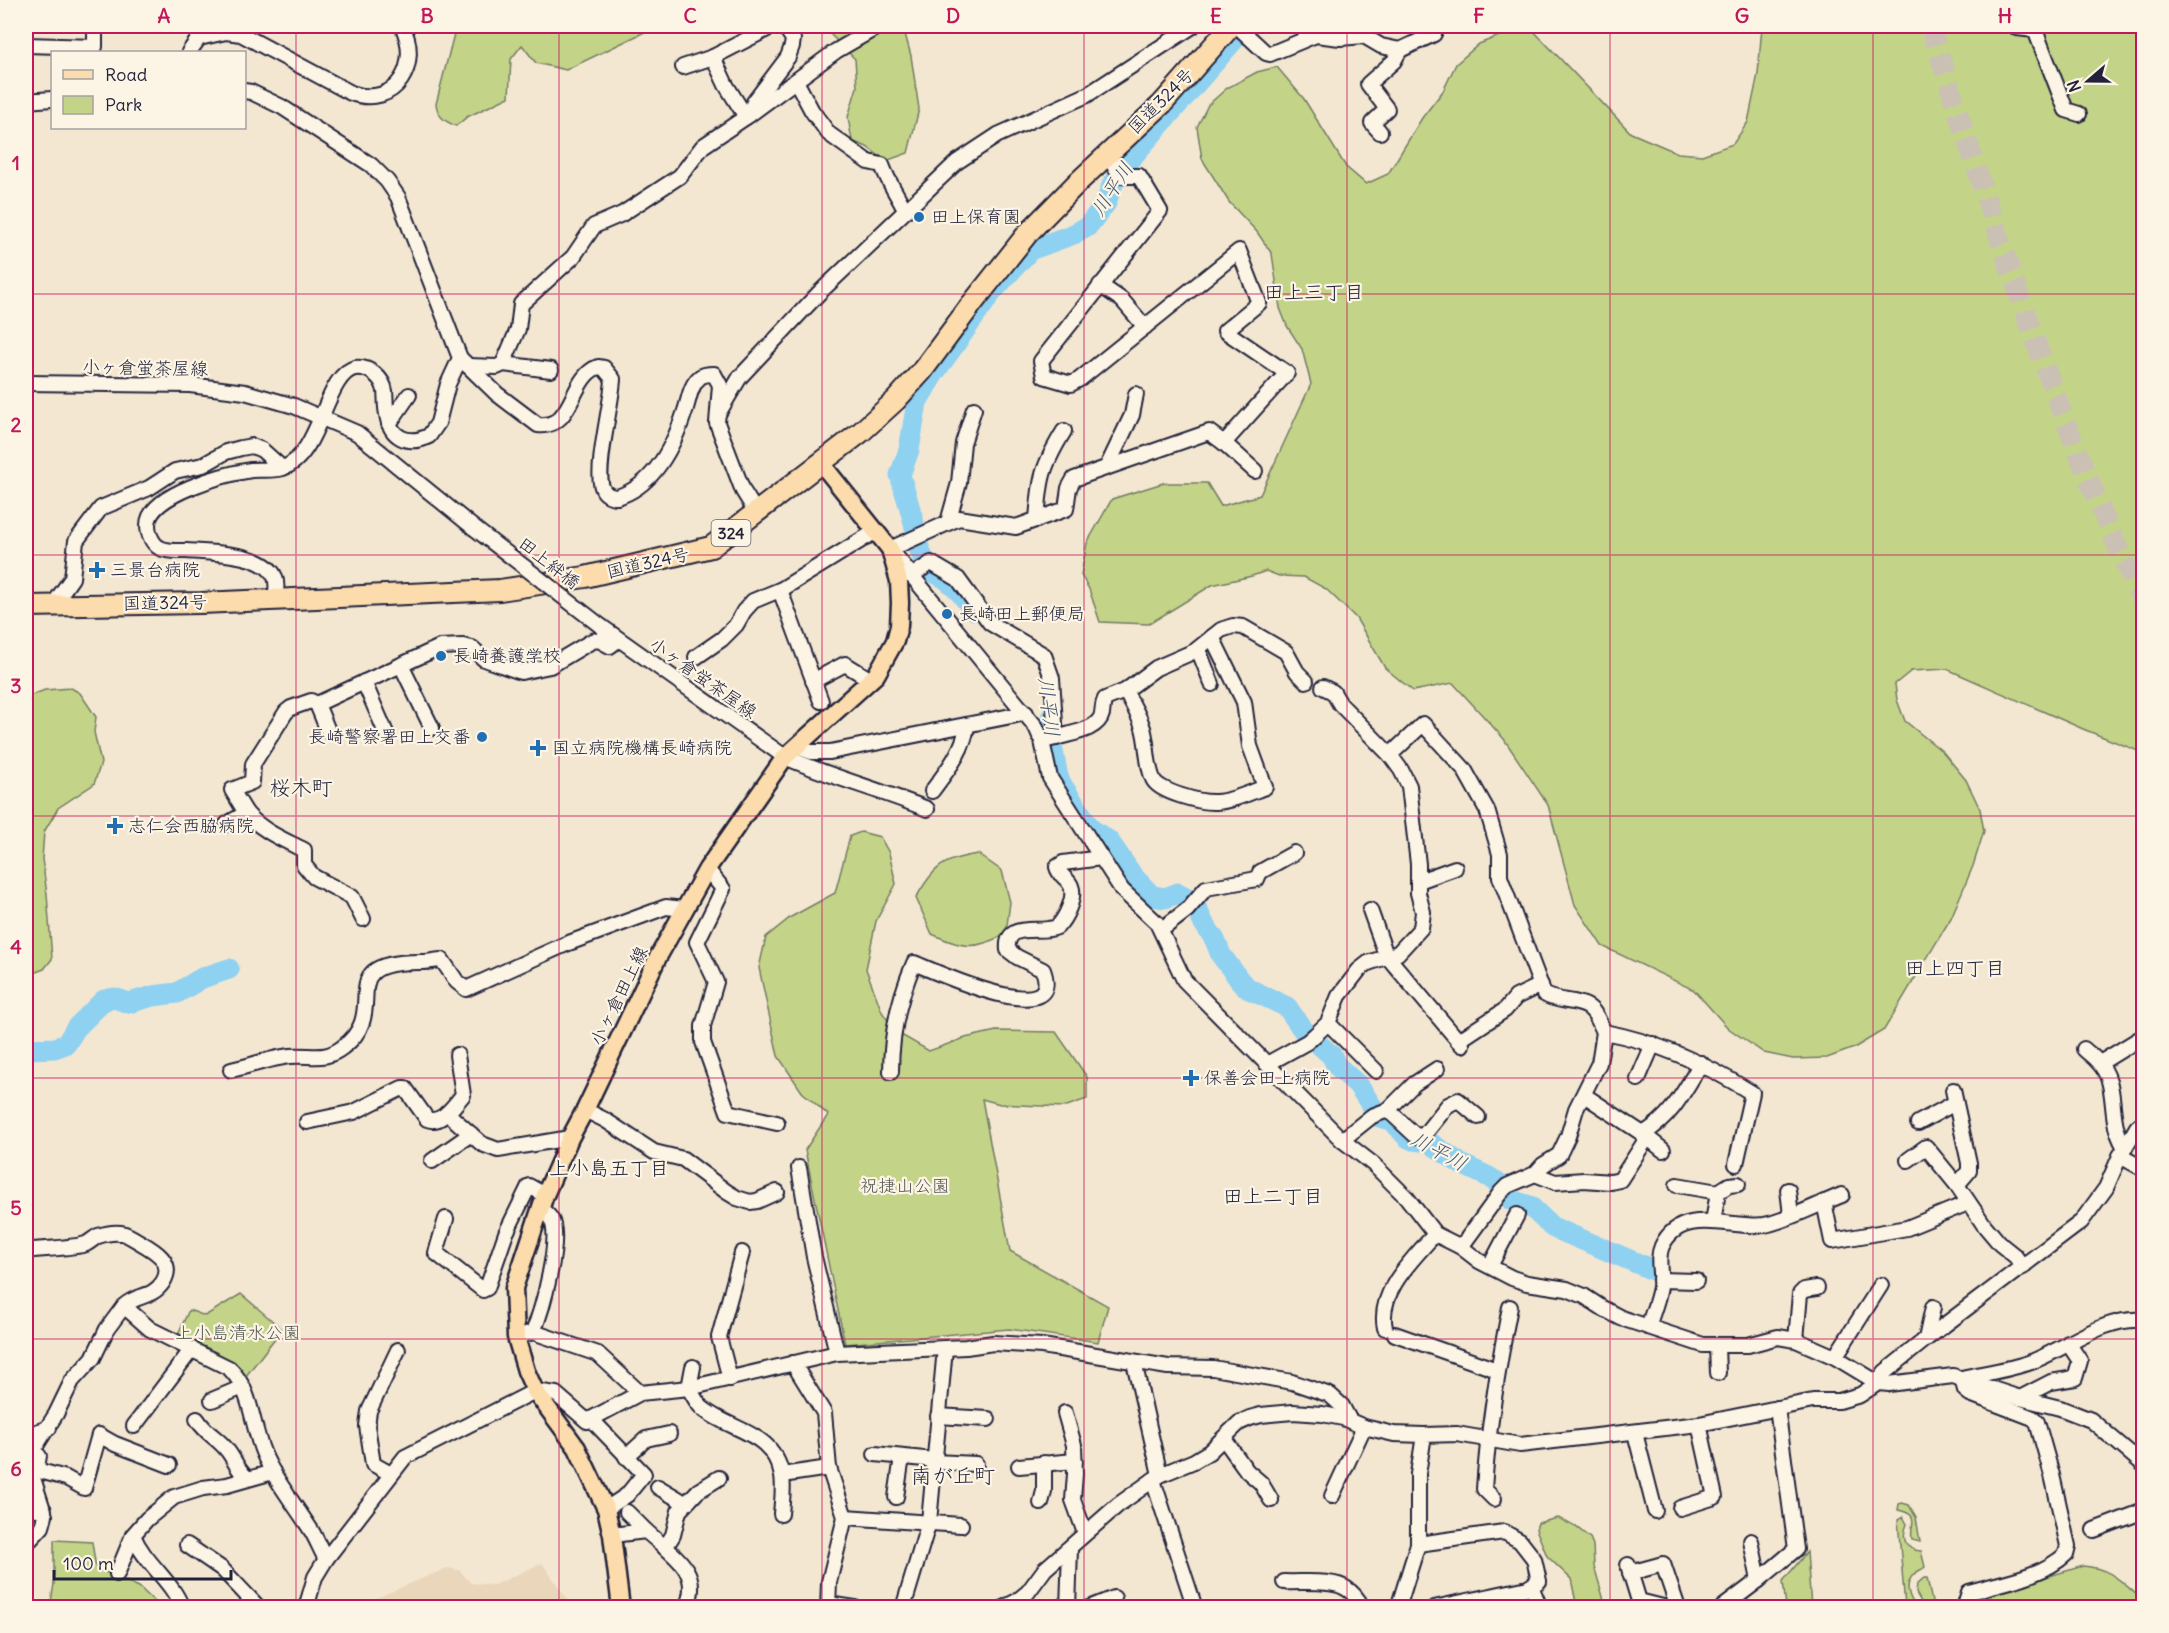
<svg xmlns="http://www.w3.org/2000/svg" width="2169" height="1633" font-family="Delius,'Klee One',sans-serif">
<rect width="100%" height="100%" fill="#f4e7d2"/>
<filter id="ink" filterUnits="userSpaceOnUse"><feTurbulence type="fractalNoise" baseFrequency=".0167" numOctaves="2"/><feDisplacementMap in="SourceGraphic" scale="12" xChannelSelector="R" yChannelSelector="G"/><feConvolveMatrix kernelMatrix="1 2 1 2 8 2 1 2 1" color-interpolation-filters="sRGB"/></filter>
<g filter="url(#ink)">
<polygon fill="#ead6bb" points="542,1563 573,1607 355,1607 447,1568 459,1570 471,1583 494,1585"/>
<g fill="#c3d489" stroke="#727b62" stroke-width="1.5">
<path d="M456,26h201l-91,44 -30,-7 -14,-18 -11,14 -2,38 -42,20 -11,9c-12,-5 -18,-9 -20,-22z"/>
<polygon points="822,26 903,26 911,56 919,109 908,153 886,161 867,147 852,141 848,117 857,87 855,59"/>
<polygon points="1524,26 1529,26 1631,133 1678,153 1702,155 1733,144 1748,122 1758,74 1762,26 2143,26 2143,753 2083,729 1947,669 1911,671 1895,684 1897,700 1905,721 1943,752 1966,780 1980,809 1984,831 1973,866 1951,918 1884,1030 1854,1048 1827,1058 1793,1059 1764,1053 1728,1028 1694,990 1602,946 1575,905 1548,805 1504,739 1453,683 1413,691 1385,668 1356,618 1326,589 1304,577 1279,576 1266,571 1252,576 1212,585 1149,624 1100,622 1089,589 1081,575 1087,543 1112,499 1163,483 1207,483 1221,506 1260,495 1311,384 1302,349 1287,326 1280,308 1272,254 1257,232 1229,202 1202,159 1197,127 1208,105 1227,88 1257,72 1277,67 1304,99 1346,167 1366,184 1388,174 1422,118 1443,91 1456,64 1479,44"/>
<polygon points="71,688 80,693 96,717 94,732 101,763 94,784 58,808 44,832 42,859 47,894 52,959 44,969 28,975 26,974 26,697 45,690"/>
<polygon points="861,832 880,837 889,853 896,884 876,921 866,969 882,1012 896,1032 929,1051 965,1038 996,1031 1056,1032 1087,1077 1087,1099 1064,1107 1000,1104 982,1099 1010,1251 1108,1306 1098,1342 1009,1329 845,1344 805,1150 828,1115 802,1092 778,1056 759,968 766,937 791,917 835,893 850,836"/>
<path d="M978,854l24,17 8,31 -4,31c-30,18 -44,15 -74,1l-16,-36c17,-30 26,-39 62,-44z"/>
<polygon points="241,1294 282,1329 246,1376 178,1334 189,1310 205,1316"/>
<path d="M1902,1503l7,2 7,12 4,25 -8,-2c-3,-17 10,-25 -14,-30l1,-6z"/>
<path d="M1903,1517l4,7c-6,14 -2,26 14,27l4,16c-3,3 -9,4 -12,8 -9,10 -4,23 3,32h-11l-7,-87z"/>
<polygon points="1558,1518 1576,1527 1590,1538 1593,1545 1594,1566 1606,1607 1577,1607 1571,1579 1547,1556 1536,1529 1538,1523"/>
<polygon points="54,1540 92,1542 96,1568 139,1587 155,1602 155,1607 50,1608 54,1584"/>
<polygon points="1807,1552 1811,1607 1786,1607 1783,1581"/>
<path d="M2083,1566c29,2 39,17 61,35l-1,7h-172l8,-13 23,-5z"/>
<polygon points="1924,1578 1927,1578 1933,1607 1924,1607 1916,1593 1917,1584"/>
</g>
<g fill="none" stroke-linecap="round" stroke-linejoin="round">
<g stroke="#8fd1f1" stroke-width="21">
<polyline points="974,610 957,589 946,579 928,569 919,548 913,519 900,475 909,450 917,402 933,375 993,291 1030,250 1074,234 1087,227 1106,203 1112,185 1125,165 1246,26"/>
<polyline points="1051,718 1052,746 1058,777 1062,785 1091,829 1109,841 1132,875 1152,896 1165,898 1178,893 1191,900 1196,907 1203,922 1215,940 1221,955 1241,982 1249,989 1287,1007 1303,1030 1332,1056 1336,1065 1358,1085 1379,1117 1392,1120 1407,1137 1413,1140 1429,1142 1461,1164 1489,1177 1500,1185 1511,1200 1530,1206 1552,1227 1653,1270"/>
<polyline points="26,1049 55,1048 66,1044 76,1028 104,1000 114,998 129,1003 153,996 177,993 202,978 229,969"/>
</g>
<path stroke="#cac0b4" stroke-width="20" stroke-dasharray="20 10" stroke-linecap="butt" d="M1930,26c63,195 125,392 214,578"/>
<defs>
<g id="minor">
<polyline points="1237,26 1266,53 1270,54 1316,35 1340,38 1364,36 1381,46 1400,50 1434,34"/>
<polyline points="2016,26 2017,28 2035,30 2066,110 2079,114"/>
<polyline points="26,45 95,47 95,26"/>
<path d="M189,52l10,-14 27,-6 15,2 110,59c45,16 71,-29 51,-67"/>
<polyline points="713,57 726,85 746,117"/>
<polyline points="683,67 713,57 773,26"/>
<path d="M796,81l16,30 17,23 39,28 14,3c6,17 15,29 23,45"/>
<path d="M244,91l7,1 31,15 89,58 16,16 11,16 62,161 -12,26 -10,39 -9,13c-21,10 -39,2 -42,-22 -2,-8 -1,-15 -2,-23 -2,-13 -16,-25 -30,-23 -30,6 -34,87 -72,100 -10,3 -22,1 -32,2 -25,4 -103,24 -103,55 0,8 4,19 12,23 8,4 18,3 27,3 23,2 77,1 88,26 3,8 1,15 0,22"/>
<polyline points="26,101 52,99"/>
<polyline points="749,115 836,51 879,26"/>
<polyline points="1380,132 1372,123 1387,109 1368,84 1394,61 1400,50"/>
<polyline points="1107,155 1121,176 1139,176 1160,211 1041,361 1044,376 1071,384 1080,379 1239,251 1259,303 1225,331 1287,373 1224,443 1255,471"/>
<polyline points="1100,285 1122,300 1145,327"/>
<path d="M460,358l37,36 41,31c36,4 32,-48 60,-58l6,1 9,11c-1,24 -18,90 -11,108 2,7 9,10 15,10 37,-11 57,-52 68,-86 4,-11 5,-26 15,-34 4,-3 9,-3 14,-3l6,11 -3,38 26,68 13,21"/>
<polyline points="503,364 551,370"/>
<polyline points="468,366 497,367 503,364 518,329 521,304 573,257 594,226 622,214 680,176 703,146 749,115 754,102 788,57 792,46 793,39 784,26"/>
<polyline points="26,383 190,385 245,392 294,406 357,433 474,528"/>
<polyline points="718,414 740,377 819,293 957,162 998,135 1087,95 1193,26"/>
<polyline points="389,424 409,395"/>
<polyline points="1224,443 1209,432 1074,479 1069,488 1066,509 1016,527 959,518 890,549 1036,727 1042,741 1050,778 1122,890 1157,923 1184,980 1342,1140 1373,1164 1407,1198 1435,1234 1461,1247 1479,1261 1512,1278 1527,1283 1567,1289 1584,1296 1604,1309 1621,1318 1703,1345 1748,1345 1778,1337 1796,1340 1835,1357 1878,1383 1889,1384 1953,1376 2020,1398 2060,1408 2091,1420 2144,1465"/>
<polyline points="1107,467 1132,415 1136,394"/>
<path d="M1037,520c3,-42 5,-53 27,-89"/>
<polyline points="948,522 959,483 963,443 974,409"/>
<polyline points="911,576 931,563 958,579 990,623 1044,655 1052,678 1056,738 1047,740"/>
<polyline points="780,590 821,701"/>
<polyline points="53,605 72,578 76,541 101,508 149,488 175,471 203,465 226,452 241,448 252,446 262,450 282,468"/>
<path d="M602,627l183,130c46,20 95,33 142,52"/>
<polyline points="1198,649 1212,684"/>
<polyline points="696,657 722,639 736,625 744,611 753,601 782,589 876,531"/>
<polyline points="401,665 432,728"/>
<polyline points="813,681 845,664 871,680"/>
<polyline points="364,682 386,733"/>
<polyline points="1323,687 1333,692 1340,704 1390,755"/>
<path d="M1125,691c7,12 14,24 18,37 5,17 3,35 10,51 5,13 49,24 63,23 17,-1 33,-9 49,-15l-15,-41 -6,-44 -32,-65"/>
<polyline points="317,704 440,647 463,646 472,648 484,659 521,672 550,666 592,641 599,640 610,646 618,640"/>
<path d="M1056,738c14,-5 42,-7 46,-24 1,-5 0,-9 3,-15l20,-8 31,-23 39,-17 26,-21 12,-4 10,1 43,25 11,20 9,9"/>
<polyline points="797,747 811,752 830,752 1026,713"/>
<path d="M932,791c14,-19 33,-42 35,-66"/>
<path d="M246,813c16,18 36,26 58,37v15l10,12 38,20 11,22"/>
<polyline points="227,824 246,813 232,790 252,782 253,764 286,712 291,708 311,701 317,704 328,731"/>
<polyline points="707,869 723,889 697,942 716,982 703,1026 703,1042 728,1112 777,1123"/>
<polyline points="1419,881 1455,868"/>
<polyline points="1370,910 1386,955 1462,1045"/>
<polyline points="1161,930 1187,910 1206,888 1257,879 1260,872 1294,853"/>
<polyline points="1328,1023 1376,1071"/>
<path d="M1604,1032c54,10 102,32 148,61l-16,71"/>
<polyline points="1458,1041 1505,1010 1516,997 1541,985"/>
<path d="M2084,1049c4,4 10,8 14,13 16,16 13,38 17,59 1,10 5,18 10,27"/>
<polyline points="2100,1063 2144,1036"/>
<path d="M1267,1064l40,-22 8,-7 13,-12 11,-27 20,-26 9,-7 30,-10 23,-25 2,-16 -5,-19v-29l-9,-78 -8,-16 -11,-15 33,-31 41,45 23,41 13,44v23l44,117c14,9 31,5 44,13 8,5 12,17 16,25l-5,31 -23,46 -8,27 -9,19 -16,10 -8,9 -28,12 -6,6 -40,55"/>
<path d="M231,1070c19,-4 40,-12 59,-14 22,-2 34,6 53,-9 51,-38 -17,-87 81,-85 7,0 12,-2 18,-2l15,22 9,7 100,-45 100,-37 18,2"/>
<path d="M891,1072c0,-39 8,-74 23,-109 18,7 152,70 129,7l-26,-13 -9,-7c-3,-30 31,-15 49,-23 8,-8 19,-29 14,-41 -3,-8 -12,-10 -14,-19l6,-4 38,-5"/>
<polyline points="1638,1079 1653,1044"/>
<polyline points="1953,1090 1969,1163 1969,1171 1957,1185"/>
<polyline points="1584,1095 1643,1134 1663,1150"/>
<polyline points="585,1110 605,1120 654,1152 683,1159 727,1192 737,1198 750,1202 757,1201 777,1192"/>
<polyline points="1388,1110 1416,1136 1424,1135 1448,1105 1458,1100 1478,1117"/>
<polyline points="447,1113 482,1144 498,1150 570,1138"/>
<path d="M307,1122l47,-10 48,-24h3l22,31c15,6 27,-14 36,-24l-6,-40"/>
<polyline points="1918,1123 1955,1103"/>
<path d="M1643,1134c29,-17 42,-44 58,-71"/>
<polyline points="1342,1140 1372,1116 1388,1110 1414,1084 1437,1069"/>
<polyline points="2120,1156 2144,1169"/>
<polyline points="1908,1160 1926,1147 1957,1185 1984,1225 2000,1244 2015,1256 2023,1267"/>
<polyline points="432,1161 471,1134"/>
<polyline points="799,1168 814,1257 837,1353"/>
<polyline points="1535,1174 1555,1182 1584,1180 1611,1182 1620,1180 1647,1138"/>
<polyline points="1677,1185 1718,1192"/>
<polyline points="1788,1190 1791,1215"/>
<polyline points="1824,1202 1832,1241 1907,1228 1968,1203"/>
<polyline points="446,1219 436,1253 483,1290 487,1288 506,1233 529,1186 545,1195"/>
<polyline points="1713,1222 1718,1192 1729,1185 1738,1184"/>
<path d="M26,1251c14,-2 48,-3 60,-7 4,-2 8,-6 12,-8 6,-2 16,-4 23,-3 5,0 11,5 17,8 14,8 38,20 25,41 -11,17 -27,12 -39,24"/>
<polyline points="1490,1266 1517,1215"/>
<polyline points="1660,1280 1696,1281"/>
<path d="M1648,1327c4,-13 10,-27 12,-40 2,-14 -4,-28 2,-41 19,-41 69,-17 102,-21 20,-3 57,-22 78,-30"/>
<path d="M1385,1328c-8,-36 28,-69 50,-94"/>
<path d="M533,1332c9,-21 29,-93 18,-113 -2,-4 -7,-7 -10,-10"/>
<polyline points="1395,1334 1497,1370"/>
<polyline points="516,1337 533,1332 598,1354 640,1393"/>
<polyline points="1926,1339 1933,1307"/>
<polyline points="1796,1340 1800,1294 1804,1290 1817,1288"/>
<polyline points="1717,1346 1718,1373"/>
<polyline points="1835,1357 1881,1285"/>
<polyline points="1134,1362 1160,1475"/>
<polyline points="793,1363 824,1413 829,1468 845,1517 829,1582 828,1608"/>
<path d="M693,1367l-4,21c4,7 7,14 13,20 29,24 71,22 80,68 2,12 0,25 -1,38"/>
<path d="M1962,1378l3,12 5,4 63,24 4,4 15,53 16,71 -2,8c-24,23 -66,29 -97,38l-5,16"/>
<path d="M1962,1378c22,-5 47,-8 69,-16 35,-13 73,-46 113,-42"/>
<polyline points="730,1379 719,1337 742,1253"/>
<polyline points="2020,1398 2051,1382 2075,1378 2080,1361 2068,1343"/>
<polyline points="212,1400 243,1387"/>
<polyline points="1065,1413 1074,1445 1075,1474 1073,1500 1085,1533"/>
<polyline points="938,1416 988,1419"/>
<path d="M197,1419c9,15 21,19 30,31 8,10 10,20 20,28"/>
<polyline points="134,1426 192,1349"/>
<polyline points="1635,1433 1655,1511"/>
<polyline points="26,1435 49,1428"/>
<polyline points="1224,1439 1247,1471 1261,1483 1271,1500"/>
<polyline points="875,1454 934,1460"/>
<polyline points="39,1456 37,1467 40,1471 66,1478 84,1488 99,1435 115,1444 169,1465"/>
<polyline points="626,1457 646,1439 669,1434"/>
<polyline points="934,1462 976,1464"/>
<polyline points="1019,1466 1075,1461"/>
<polyline points="391,1474 373,1464 367,1426 369,1411 398,1350"/>
<polyline points="782,1475 829,1468"/>
<polyline points="1153,1480 1195,1608"/>
<polyline points="658,1487 685,1503"/>
<polyline points="1332,1496 1364,1427"/>
<polyline points="896,1497 902,1457"/>
<path d="M1494,1499l-10,-10c4,-62 14,-122 26,-182"/>
<polyline points="1041,1503 1044,1491 1044,1463"/>
<polyline points="26,1507 44,1510"/>
<polyline points="1680,1508 1715,1497 1699,1424"/>
<polyline points="606,1509 627,1495 644,1474 591,1419 640,1393 689,1388 837,1353 966,1347 993,1343 1042,1346 1168,1367 1213,1368 1292,1382 1330,1395 1342,1406 1350,1421"/>
<polyline points="627,1512 646,1531"/>
<polyline points="845,1517 961,1525"/>
<polyline points="2094,1530 2144,1511"/>
<path d="M133,1535c11,28 39,45 49,73"/>
<path d="M612,1535l34,-4c25,23 58,39 40,77"/>
<polyline points="1751,1541 1759,1580"/>
<path d="M26,1544l16,-17 3,-11 -12,-38 -1,-19 2,-10 22,-35 16,-33 21,-23 14,-29 17,-23 26,23 79,39c23,22 22,55 34,84 11,27 30,50 46,75 7,10 11,22 17,32"/>
<polyline points="1418,1544 1504,1532 1520,1541 1534,1559 1539,1581 1528,1588 1434,1608"/>
<polyline points="187,1545 222,1569 259,1608"/>
<polyline points="665,1548 673,1535 679,1511 698,1491 719,1478"/>
<polyline points="1628,1565 1639,1601 1667,1608"/>
<polyline points="1630,1573 1663,1564 1678,1608"/>
<polyline points="117,1574 133,1535 147,1519 174,1497 203,1488 227,1485 273,1472"/>
<path d="M1284,1582c16,1 50,-3 63,7 7,4 12,12 16,19"/>
<polyline points="1531,1586 1538,1603"/>
<polyline points="828,1604 855,1608"/>
<polyline points="306,1608 315,1577 326,1559 405,1457 535,1391 556,1394 587,1421 591,1419"/>
<polyline points="903,1608 929,1522 945,1348"/>
<polyline points="1003,1608 1017,1601 1028,1592 1045,1569 1118,1505 1160,1475 1194,1461 1209,1452 1239,1423 1250,1418 1261,1415 1293,1412 1322,1414 1343,1418 1364,1427 1394,1434 1424,1435"/>
<polyline points="1068,1608 1070,1549"/>
<polyline points="1089,1608 1114,1598"/>
<polyline points="1398,1608 1418,1544 1418,1474 1424,1435 1457,1434 1520,1445 1699,1424 1813,1401 1839,1401 1860,1395 1878,1383 1885,1372 1926,1339 2081,1222 2106,1188 2120,1156 2137,1127 2144,1121"/>
<polyline points="1722,1608 1759,1580 1796,1549 1777,1408"/>
</g>
<polyline id="major" points="621,1608 612,1535 606,1509 577,1448 535,1391 526,1371 516,1337 514,1288 545,1195 570,1138 585,1110 657,959 707,869 785,757 876,675 895,641 899,626 900,603 899,581 890,549 821,463"/>
<polyline id="highway" points="26,606 201,603 500,590 585,577 711,547 861,432 896,400 922,371 971,305 1028,233 1077,183 1162,104 1231,26"/>
</defs>
<use href="#minor" stroke="#22223b" stroke-width="18"/>
<use href="#major" stroke="#22223b" stroke-width="21"/>
<use href="#highway" stroke="#22223b" stroke-width="24"/>
<use href="#minor" stroke="#fcf5e5" stroke-width="14"/>
<use href="#major" stroke="#fcdcac" stroke-width="16"/>
<use href="#highway" stroke="#fcdcac" stroke-width="20"/>
<defs>
<polyline id="minor-bridge" points="474,528 602,627"/>
</defs>
<use href="#minor-bridge" stroke="#22223b" stroke-width="18" stroke-linecap="butt"/>
<use href="#minor-bridge" stroke="#fcf5e5" stroke-width="14"/>
</g>
</g>
<path fill="none" stroke="#c2185b" stroke-width="1.5" stroke-opacity="0.55" d="M296,26v1582M559,26v1582M822,26v1582M1084,26v1582M1347,26v1582M1610,26v1582M1873,26v1582M26,294h2118M26,555h2118M26,816h2118M26,1078h2118M26,1339h2118"/>
<g fill="#1f6fb2" stroke="#fcf5e5" stroke-width="2">
<circle cx="919" cy="217" r="6"/>
<path d="M94 561h6v6h6v6h-6v6h-6v-6h-6v-6h6z"/>
<circle cx="947" cy="614" r="6"/>
<circle cx="441" cy="656" r="6"/>
<circle cx="482" cy="737" r="6"/>
<path d="M535 739h6v6h6v6h-6v6h-6v-6h-6v-6h6z"/>
<path d="M112 817h6v6h6v6h-6v6h-6v-6h-6v-6h6z"/>
<path d="M1188 1069h6v6h6v6h-6v6h-6v-6h-6v-6h6z"/>
</g>
<g text-anchor="middle" stroke-width="4.5" stroke-linejoin="round" paint-order="stroke">
<rect fill="#fcf5e5" stroke="#63616e" stroke-width="1.5" x="711.5" y="520" width="39" height="26" rx="4.5"/>
<g font-size="16" font-weight="bold" fill="#22223b">
<text x="731" y="539">324</text>
</g>
<g font-size="18" fill="#22223b" stroke="#fcf5e5">
<text transform="translate(1161 101) rotate(-45)" y="6">国道324号</text>
<text transform="translate(145 368) rotate(1)" y="6">小ヶ倉蛍茶屋線</text>
<text transform="translate(549 563) rotate(38)" y="6">田上絆橋</text>
<text transform="translate(648 563) rotate(-13)" y="6">国道324号</text>
<text transform="translate(165 603) rotate(-1)" y="6">国道324号</text>
<text transform="translate(703 678) rotate(35)" y="6">小ヶ倉蛍茶屋線</text>
<text transform="translate(619 996) rotate(-64)" y="6">小ヶ倉田上線</text>
</g>
<g font-size="18" fill="#22223b" stroke="#fcf5e5" text-anchor="start">
<text x="931" y="223">田上保育園</text>
<text x="110" y="576">三景台病院</text>
<text x="959" y="620">長崎田上郵便局</text>
<text x="453" y="662">長崎養護学校</text>
<text x="470" y="743" text-anchor="end">長崎警察署田上交番</text>
<text x="552" y="754">国立病院機構長崎病院</text>
<text x="128" y="832">志仁会西脇病院</text>
<text x="1204" y="1084">保善会田上病院</text>
</g>
<g font-size="18" fill="#525752" stroke="#fcf5e5">
<text x="905" y="1192">祝捷山公園</text>
<text x="238" y="1339">上小島清水公園</text>
</g>
<g font-size="20" font-style="italic" fill="#435772" stroke="#fcf5e5">
<text transform="translate(1112 189) rotate(-57)" y="7">川平川</text>
<text transform="translate(1049 707) rotate(83)" y="7">川平川</text>
<text transform="translate(1439 1151) rotate(28)" y="7">川平川</text>
</g>
<g font-size="20" fill="#22223b" stroke="#fcf5e5">
<text x="1314" y="299">田上三丁目</text>
<text x="1955" y="975">田上四丁目</text>
<text x="609" y="1175">上小島五丁目</text>
<text x="1273" y="1203">田上二丁目</text>
</g>
<g font-size="21" fill="#22223b" stroke="#fcf5e5">
<text x="301" y="795">桜木町</text>
<text x="953" y="1483">南が丘町</text>
</g>
</g>
<rect width="2169" height="1633" fill="none" stroke="#fcf5e5" stroke-width="66"/>
<rect x="51" y="51" width="195" height="78" fill="#fcf5e5" stroke="#a5a1a1" stroke-width="1.5"/>
<rect x="63" y="70" width="30" height="9" fill="#fcdcac" stroke="#a5a1a1" stroke-width="1.5"/>
<text x="105" y="81" font-size="18" fill="#22223b">Road</text>
<rect x="63" y="96" width="30" height="18" fill="#c3d489" stroke="#a5a1a1" stroke-width="1.5"/>
<text x="105" y="111" font-size="18" fill="#22223b">Park</text>
<g transform="translate(2088 81) rotate(250)" stroke="#fcf5e5" stroke-width="4.5" paint-order="stroke">
<path d="M0-4.5L10 22L0 15L-10 22Z" fill="#22223b"/>
<text y="-9" font-size="16" font-weight="bold" text-anchor="middle" fill="#22223b">N</text>
</g>
<path d="M54 1570v9h177v-9" fill="none" stroke="#22223b" stroke-width="3"/>
<text x="63" y="1570" font-size="18" fill="#22223b" stroke="#fcf5e5" stroke-width="4.5" paint-order="stroke">100 m</text>
<rect x="33" y="33" width="2103" height="1567" fill="none" stroke="#c2185b" stroke-width="2"/>
<g font-size="20" text-anchor="middle" font-weight="bold" fill="#c2185b">
<text x="164" y="23">A</text>
<text x="427" y="23">B</text>
<text x="690" y="23">C</text>
<text x="953" y="23">D</text>
<text x="1216" y="23">E</text>
<text x="1479" y="23">F</text>
<text x="1742" y="23">G</text>
<text x="2005" y="23">H</text>
<text x="16" y="170">1</text>
<text x="16" y="432">2</text>
<text x="16" y="693">3</text>
<text x="16" y="954">4</text>
<text x="16" y="1215">5</text>
<text x="16" y="1476">6</text>
</g>
</svg>
